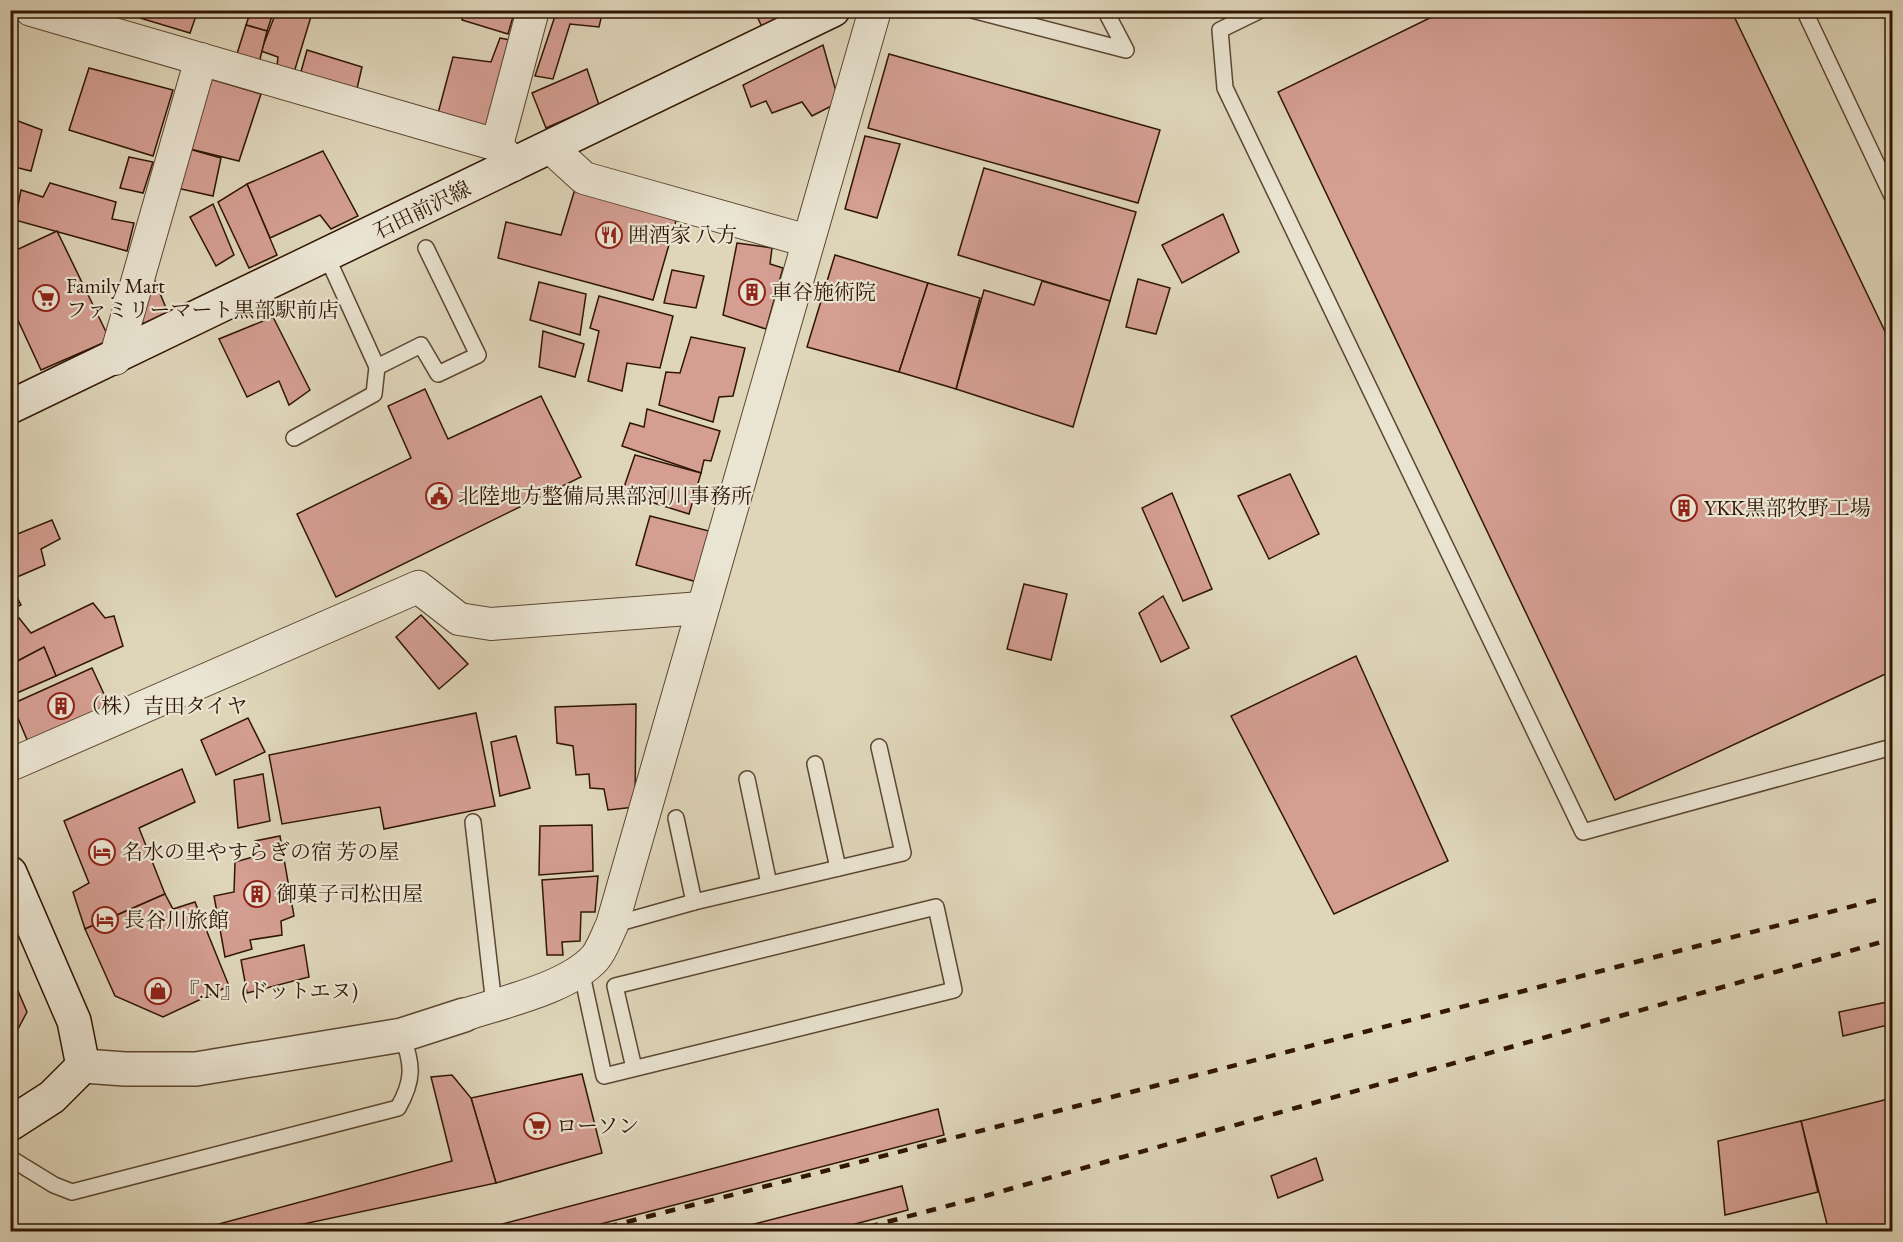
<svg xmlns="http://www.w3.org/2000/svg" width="1903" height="1242" font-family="'EB Garamond','Noto Serif JP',serif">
<rect width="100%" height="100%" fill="#dfd6ba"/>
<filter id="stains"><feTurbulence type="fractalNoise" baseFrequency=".00333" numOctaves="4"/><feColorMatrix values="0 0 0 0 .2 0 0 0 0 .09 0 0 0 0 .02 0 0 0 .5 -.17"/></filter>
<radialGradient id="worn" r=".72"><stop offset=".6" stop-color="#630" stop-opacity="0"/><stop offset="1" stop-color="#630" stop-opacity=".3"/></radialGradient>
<g fill="#d49e92" stroke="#301603" stroke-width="1.5">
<polygon points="94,10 120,10 115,26 91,20"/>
<polygon points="143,10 198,10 190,33 140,18"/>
<polygon points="251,10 274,10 267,31 246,25"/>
<polygon points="277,10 313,10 292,79 276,75 278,57 261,51"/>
<polygon points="464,10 515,10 508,34 462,20"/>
<polygon points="557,10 603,10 599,27 570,24 553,79 535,76"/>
<polygon points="754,10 795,10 762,27"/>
<polygon points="1446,10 1731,10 1892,346 1892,671 1615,800 1278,92"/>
<polygon points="246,25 267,31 259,63 236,57"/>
<polygon points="500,38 519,42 495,129 437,117 453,57 491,62"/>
<polygon points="823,45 839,102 812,116 802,102 772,113 766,101 751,107 743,85"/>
<polygon points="307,50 362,67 356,93 299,79"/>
<polygon points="889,54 1160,130 1138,203 868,128"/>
<polygon points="89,68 173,90 153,156 69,130"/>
<polygon points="587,69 599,105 546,128 532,93"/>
<polygon points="204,77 261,94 239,161 182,147"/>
<polygon points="10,118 42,130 31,171 10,166"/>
<polygon points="865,136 900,144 877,218 845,209"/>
<polygon points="182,147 221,158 213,196 172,187"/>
<polygon points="323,151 358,216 331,229 320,215 270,238 247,184"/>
<polygon points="129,157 153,162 143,193 120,188"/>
<polygon points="984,168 1136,212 1110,301 958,255"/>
<polygon points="50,183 116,202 112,219 134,223 127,251 15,220 21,190 43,197"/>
<polygon points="247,184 277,255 249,268 218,202"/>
<polygon points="575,189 677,217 653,300 498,258 506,222 561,235"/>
<polygon points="213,204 234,255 216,266 190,217"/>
<polygon points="1223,214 1239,252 1182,283 1162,245"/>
<polygon points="57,231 110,340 41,370 10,303 10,253"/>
<polygon points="737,243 772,248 770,264 783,268 766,329 723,315"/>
<polygon points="835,255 928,283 899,372 807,347"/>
<polygon points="672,270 704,276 696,308 664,303"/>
<polygon points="1138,279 1170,288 1156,334 1126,327"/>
<polygon points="155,281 168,313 144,325 136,308 140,289"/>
<polygon points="1042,281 1110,301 1073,427 956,389 984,290 1034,305"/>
<polygon points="539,282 586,294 580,335 530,320"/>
<polygon points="928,283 980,298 956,389 899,372"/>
<polygon points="599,296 673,316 660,368 627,363 622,391 588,381 599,331 590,328"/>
<polygon points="273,317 310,390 289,405 279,381 247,397 219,339"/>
<polygon points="543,331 584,344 575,377 539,367"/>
<polygon points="691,337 745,348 733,396 719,397 713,422 659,405 666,372 680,373"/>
<polygon points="425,389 448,439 541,396 581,477 336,597 297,514 411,458 388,406"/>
<polygon points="647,409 720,431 711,461 704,460 701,473 622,446 630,423 644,427"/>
<polygon points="635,455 701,473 689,514 622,493"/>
<polygon points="1290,474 1319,534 1269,559 1238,496"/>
<polygon points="1172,493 1212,589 1183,601 1142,508"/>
<polygon points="650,516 709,531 697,582 636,565"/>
<polygon points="52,520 60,539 41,549 45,565 10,580 10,537"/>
<polygon points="10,584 21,605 10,610"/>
<polygon points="1024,584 1067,594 1051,660 1007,649"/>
<polygon points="1163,596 1189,648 1161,662 1139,613"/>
<polygon points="93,603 105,618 114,616 123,646 56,676 44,647 10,665 10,622 19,618 31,633"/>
<polygon points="421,615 468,664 439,689 396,637"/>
<polygon points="44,647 56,676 10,696 10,665"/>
<polygon points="1356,656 1448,861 1334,914 1231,716"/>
<polygon points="92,668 110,707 28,742 12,704"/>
<polygon points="636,704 635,807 608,810 604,789 590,788 589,774 576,775 573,746 557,743 555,707"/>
<polygon points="476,713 495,806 384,829 380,807 282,824 269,755"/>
<polygon points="248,718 265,752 216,775 201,740"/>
<polygon points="516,736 530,788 500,796 491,742"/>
<polygon points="182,769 195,802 139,828 165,894 85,929 73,892 89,883 64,821"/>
<polygon points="263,774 270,821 238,828 234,780"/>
<polygon points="592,825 593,871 539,875 540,826"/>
<polygon points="280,836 294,916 281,921 282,935 250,940 252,949 225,957 214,896 234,892 235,862 253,857 255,841"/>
<polygon points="598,876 595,912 581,912 580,941 562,942 563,955 547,955 542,880"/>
<polygon points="165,894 173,909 195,902 229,986 163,1017 115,996 85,929"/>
<polygon points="304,945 309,977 247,993 241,960"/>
<polygon points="18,991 27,1012 10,1044 10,994"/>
<polygon points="1892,1001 1892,1024 1843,1036 1839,1012"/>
<polygon points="582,1074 602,1153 496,1183 471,1098"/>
<polygon points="452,1075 471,1098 496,1183 294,1226 296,1232 189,1232 452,1161 431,1077"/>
<polygon points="1892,1098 1892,1228 1879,1232 1829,1232 1801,1121"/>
<polygon points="938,1109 944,1135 570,1232 472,1232"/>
<polygon points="1801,1121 1818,1192 1725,1215 1718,1141"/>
<polygon points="1316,1158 1323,1180 1278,1198 1271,1176"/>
<polygon points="902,1186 908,1210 825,1232 723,1232"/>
</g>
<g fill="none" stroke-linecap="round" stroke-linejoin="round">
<defs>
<g id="service">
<polyline points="972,10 1126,50 1105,10"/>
<polyline points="1261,10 1220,30 1225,88 1583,832 1892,747"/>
<polyline points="1804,10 1892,196"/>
<polyline points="327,257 377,367 421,345 438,374 478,355 426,248"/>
<polyline points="294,438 374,394 377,367"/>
<polyline points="815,764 838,868"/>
<polyline points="747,779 769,884"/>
<polyline points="676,818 694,902"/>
<polyline points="473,822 494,1005"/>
<polyline points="612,925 694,902 903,853 879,747"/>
<polyline points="581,970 604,1076 954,990 936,907 615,986 634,1068"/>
<path d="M10,1158l44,27 18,7 326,-84c16,-28 15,-43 4,-73"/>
</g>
<g id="minor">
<polyline points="31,10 497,145 513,165"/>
<polyline points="497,145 533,10"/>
<polyline points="550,147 584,178 808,241"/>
<polyline points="115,359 201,59"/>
<polyline points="10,765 418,587 459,619 491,624 701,608"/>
<path d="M464,1015c39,-13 104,-27 131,-57 7,-8 12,-23 17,-33l263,-915"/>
</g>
<polyline id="tertiary" points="83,1066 125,1069 196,1069 402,1035 464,1015"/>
<g id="secondary">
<polyline points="10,407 833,10"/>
<polyline points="10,873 74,1021 83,1066 52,1097 10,1124"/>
</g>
</defs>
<use href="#service" stroke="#5c4631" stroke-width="18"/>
<use href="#minor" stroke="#5c4631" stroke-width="34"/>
<use href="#tertiary" stroke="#5c4631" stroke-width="36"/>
<use href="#secondary" stroke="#301603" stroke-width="36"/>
<use href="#service" stroke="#eae4d2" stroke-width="15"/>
<use href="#minor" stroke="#eae4d2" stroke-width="32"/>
<use href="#tertiary" stroke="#eae4d2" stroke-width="33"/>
<use href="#secondary" stroke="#eae4d2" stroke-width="33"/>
<g stroke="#301603" stroke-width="4.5" stroke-dasharray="10 10" stroke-linecap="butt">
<polyline points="588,1232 1892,896"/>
<polyline points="849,1232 985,1196 1892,939"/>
</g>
</g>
<defs>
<symbol id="restaurant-ring" viewBox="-11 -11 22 22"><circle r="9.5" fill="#eae4d2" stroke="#8f2418" stroke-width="1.5"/><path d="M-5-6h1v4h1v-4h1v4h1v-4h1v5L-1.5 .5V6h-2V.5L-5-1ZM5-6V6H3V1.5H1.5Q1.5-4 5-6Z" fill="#8f2418"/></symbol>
<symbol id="building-ring" viewBox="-11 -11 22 22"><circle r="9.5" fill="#eae4d2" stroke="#8f2418" stroke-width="1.5"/><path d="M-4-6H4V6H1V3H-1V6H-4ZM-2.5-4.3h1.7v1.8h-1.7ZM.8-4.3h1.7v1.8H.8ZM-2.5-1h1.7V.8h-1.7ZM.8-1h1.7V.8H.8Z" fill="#8f2418"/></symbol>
<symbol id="supermarket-ring" viewBox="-11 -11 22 22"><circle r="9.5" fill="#eae4d2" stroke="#8f2418" stroke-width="1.5"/><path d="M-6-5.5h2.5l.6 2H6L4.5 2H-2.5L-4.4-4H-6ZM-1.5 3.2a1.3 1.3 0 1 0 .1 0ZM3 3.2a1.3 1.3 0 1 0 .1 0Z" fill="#8f2418"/></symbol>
<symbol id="civic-ring" viewBox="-11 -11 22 22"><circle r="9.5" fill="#eae4d2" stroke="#8f2418" stroke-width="1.5"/><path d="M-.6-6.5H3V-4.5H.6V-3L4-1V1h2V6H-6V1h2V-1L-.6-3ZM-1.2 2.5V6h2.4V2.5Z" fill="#8f2418"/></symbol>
<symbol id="hotel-ring" viewBox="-11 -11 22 22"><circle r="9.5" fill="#eae4d2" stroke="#8f2418" stroke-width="1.5"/><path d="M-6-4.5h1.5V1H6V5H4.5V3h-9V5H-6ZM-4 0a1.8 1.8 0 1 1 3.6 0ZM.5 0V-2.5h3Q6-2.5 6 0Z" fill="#8f2418"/></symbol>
<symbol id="shop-ring" viewBox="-11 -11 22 22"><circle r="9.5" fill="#eae4d2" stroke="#8f2418" stroke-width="1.5"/><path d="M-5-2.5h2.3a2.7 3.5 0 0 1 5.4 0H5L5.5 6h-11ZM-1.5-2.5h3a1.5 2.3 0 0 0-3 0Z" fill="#8f2418"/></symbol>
</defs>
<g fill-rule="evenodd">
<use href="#restaurant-ring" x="594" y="220" width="30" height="30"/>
<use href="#building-ring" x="737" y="277" width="30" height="30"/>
<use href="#supermarket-ring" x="31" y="283" width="30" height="30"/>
<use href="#civic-ring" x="424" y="481" width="30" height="30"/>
<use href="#building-ring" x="1669" y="493" width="30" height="30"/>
<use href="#building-ring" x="46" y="691" width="30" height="30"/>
<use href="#hotel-ring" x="87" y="837" width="30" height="30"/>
<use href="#building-ring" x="242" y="879" width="30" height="30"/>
<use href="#hotel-ring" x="90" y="905" width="30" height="30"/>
<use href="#shop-ring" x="143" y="976" width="30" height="30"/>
<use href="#supermarket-ring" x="522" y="1111" width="30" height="30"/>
</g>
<g text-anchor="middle" stroke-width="4.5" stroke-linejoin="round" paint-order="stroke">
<g font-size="21" fill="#301603" stroke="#eae4d2">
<text transform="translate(422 210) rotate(-26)" y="7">石田前沢線</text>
</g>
<g font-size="21" fill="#301603" stroke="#eae4d2" text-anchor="start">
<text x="628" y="242">囲酒家 八方</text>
<text x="66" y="293">Family Mart<tspan x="66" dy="24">ファミリーマート黒部駅前店</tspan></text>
<text x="771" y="299">車谷施術院</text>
<text x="458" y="503">北陸地方整備局黒部河川事務所</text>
<text x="1704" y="515">YKK黒部牧野工場</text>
<text x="80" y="713">（株）吉田タイヤ</text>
<text x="122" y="859">名水の里やすらぎの宿 芳の屋</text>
<text x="276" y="901">御菓子司松田屋</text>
<text x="124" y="927">長谷川旅館</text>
<text x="178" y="998">『.N』(ドットエヌ)</text>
<text x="556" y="1133">ローソン</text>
</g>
</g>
<rect width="1903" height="1242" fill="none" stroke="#dfd6ba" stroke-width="36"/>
<rect x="12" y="12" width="1879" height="1218" fill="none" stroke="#301603" stroke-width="3"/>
<rect x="18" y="18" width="1867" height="1206" fill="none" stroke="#301603" stroke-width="1.5"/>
<rect width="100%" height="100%" filter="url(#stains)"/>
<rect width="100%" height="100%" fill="url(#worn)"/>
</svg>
